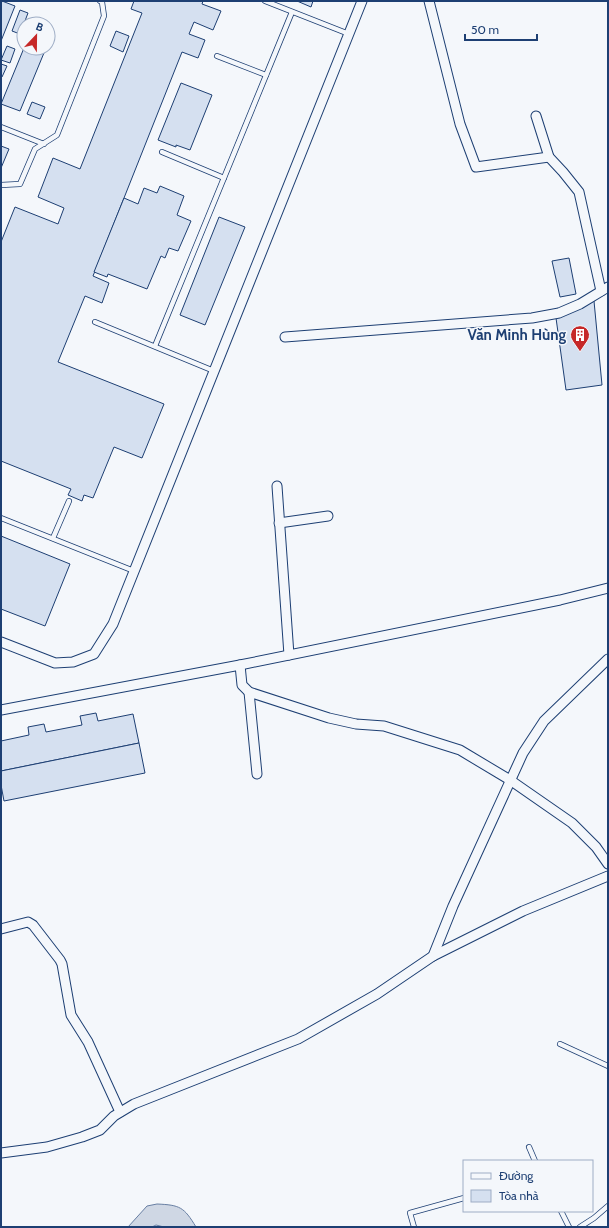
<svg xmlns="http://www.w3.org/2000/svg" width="609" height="1228" font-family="Cabin,sans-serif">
<rect width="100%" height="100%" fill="#f4f7fb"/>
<path fill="#cfd7e4" stroke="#687fa3" d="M157,1204c23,1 27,3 39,23h-32l-8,-2 -4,2h-24l19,-21z"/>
<g fill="#d5e0f0" stroke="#1d3f73">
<polygon points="2,1 15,6 1,41 1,3"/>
<polygon points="134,1 203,1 202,4 221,11 213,30 194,22 189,34 205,40 198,58 182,52 93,276 109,283 102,303 85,296 58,362 164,404 142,458 114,447 93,498 84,495 82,501 68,495 71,489 1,461 1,242 15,207 58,224 64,208 38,197 53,158 80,169 142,13 131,9"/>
<polygon points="297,1 313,1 311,7"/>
<polygon points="20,10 28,13 20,34 12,31"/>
<polygon points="116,31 129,36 123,52 110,46"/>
<polygon points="7,46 15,49 10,63 1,60"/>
<polygon points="24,48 46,48 20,111 1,104"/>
<polygon points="1,64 7,66 2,77 1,77"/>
<polygon points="181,83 212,95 190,150 176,145 176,147 158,140"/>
<polygon points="32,102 45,107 40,119 27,114"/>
<polygon points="1,146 9,149 1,168"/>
<polygon points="160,186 184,196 177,215 191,221 178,251 169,248 165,258 161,256 147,289 108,274 107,277 94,272 124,198 138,204 144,188 157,193"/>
<polygon points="219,217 245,227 205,325 180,315"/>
<polygon points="569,258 576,294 560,297 552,261"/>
<polygon points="594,301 602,385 566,390 556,318 581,308"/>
<polygon points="1,536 70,564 45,626 1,609"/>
<polygon points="96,713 98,721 133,714 139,743 1,771 1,741 29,735 28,727 44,724 46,732 82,725 80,716"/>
<polygon points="139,743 145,773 4,801 1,785 1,771"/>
</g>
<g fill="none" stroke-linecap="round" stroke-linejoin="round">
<defs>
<g id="service">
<polyline points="265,1 349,34"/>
<polyline points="217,56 266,75"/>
<polyline points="1,127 44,144"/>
<polyline points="162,152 224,178"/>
<polyline points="1,185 20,184 35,149 57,135 104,16 102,2 100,1"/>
<polyline points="95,322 214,371"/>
<polyline points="155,346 292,12"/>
<polyline points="1,518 134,571"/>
<polyline points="53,538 69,501"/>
<polyline points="560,1044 608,1066"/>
<polyline points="529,1147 535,1161"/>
<polyline points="561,1211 569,1227"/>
<polyline points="414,1227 410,1213 464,1198"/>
<polyline points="580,1227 594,1218 608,1206"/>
</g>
<g id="minor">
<polyline points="429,1 460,124 476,167 549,157"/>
<polyline points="536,116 549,157 563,172 579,192 601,291"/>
<polyline points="285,337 532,318 559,313 580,304 608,287"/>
<polyline points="277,486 289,655"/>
<polyline points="279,523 328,516"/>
<polyline points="1,642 55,663 73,662 94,654 113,624 362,1"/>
<polyline points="240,665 242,685 249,692 329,718 356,724 384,726 460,750 510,780 572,823 596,847 608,864"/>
<polyline points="249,692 257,774"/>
<polyline points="1,710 240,665 560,600 608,588"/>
<polyline points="1,929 28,922 33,925 60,960 62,964 71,1015 88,1042 120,1112"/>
<polyline points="433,956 523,911 608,876"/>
<polyline points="1,1153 47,1147 82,1137 100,1130 114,1116 134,1104 298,1039 377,994 433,956 453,906 523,753 544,721 608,659"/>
</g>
</defs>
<use href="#service" stroke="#1d3f73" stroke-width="6"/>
<use href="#minor" stroke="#1d3f73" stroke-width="11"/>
<use href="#service" stroke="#f4f7fb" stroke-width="4.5"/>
<use href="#minor" stroke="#f4f7fb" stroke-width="9"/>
</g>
<defs>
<symbol id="building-pin" viewBox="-11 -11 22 30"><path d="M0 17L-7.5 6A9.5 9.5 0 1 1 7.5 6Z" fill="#c62828" stroke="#f4f7fb"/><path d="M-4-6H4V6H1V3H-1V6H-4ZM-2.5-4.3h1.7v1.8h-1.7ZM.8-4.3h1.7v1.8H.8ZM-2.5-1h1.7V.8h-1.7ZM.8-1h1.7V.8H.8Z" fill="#fff"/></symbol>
</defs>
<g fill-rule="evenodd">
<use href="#building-pin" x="569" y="324" width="22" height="30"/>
</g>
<g text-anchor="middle" stroke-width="3" stroke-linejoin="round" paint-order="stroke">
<g font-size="15" font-weight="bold" fill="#1d3f73" stroke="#f4f7fb" text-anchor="end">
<text x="566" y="340">Văn Minh Hùng</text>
</g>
</g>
<rect width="609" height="1228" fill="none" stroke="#1d3f73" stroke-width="4"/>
<rect x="463" y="1160" width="130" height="52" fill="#f4f7fb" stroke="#9eadc5"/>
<rect x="471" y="1173" width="20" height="6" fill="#f4f7fb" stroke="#9eadc5"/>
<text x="499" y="1180" font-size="12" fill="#1d3f73">Đường</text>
<rect x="471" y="1190" width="20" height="12" fill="#d5e0f0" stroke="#9eadc5"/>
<text x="499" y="1200" font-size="12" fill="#1d3f73">Tòa nhà</text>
<g transform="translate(36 36) rotate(22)"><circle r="19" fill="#f4f7fb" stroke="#9eadc5"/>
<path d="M0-3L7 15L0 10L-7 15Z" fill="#c62828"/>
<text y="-6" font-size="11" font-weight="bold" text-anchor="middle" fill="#1d3f73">B</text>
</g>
<path d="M465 34v6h72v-6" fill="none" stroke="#1d3f73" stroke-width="2"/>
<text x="471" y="34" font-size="12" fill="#1d3f73" stroke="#f4f7fb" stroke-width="3" paint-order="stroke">50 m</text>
</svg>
